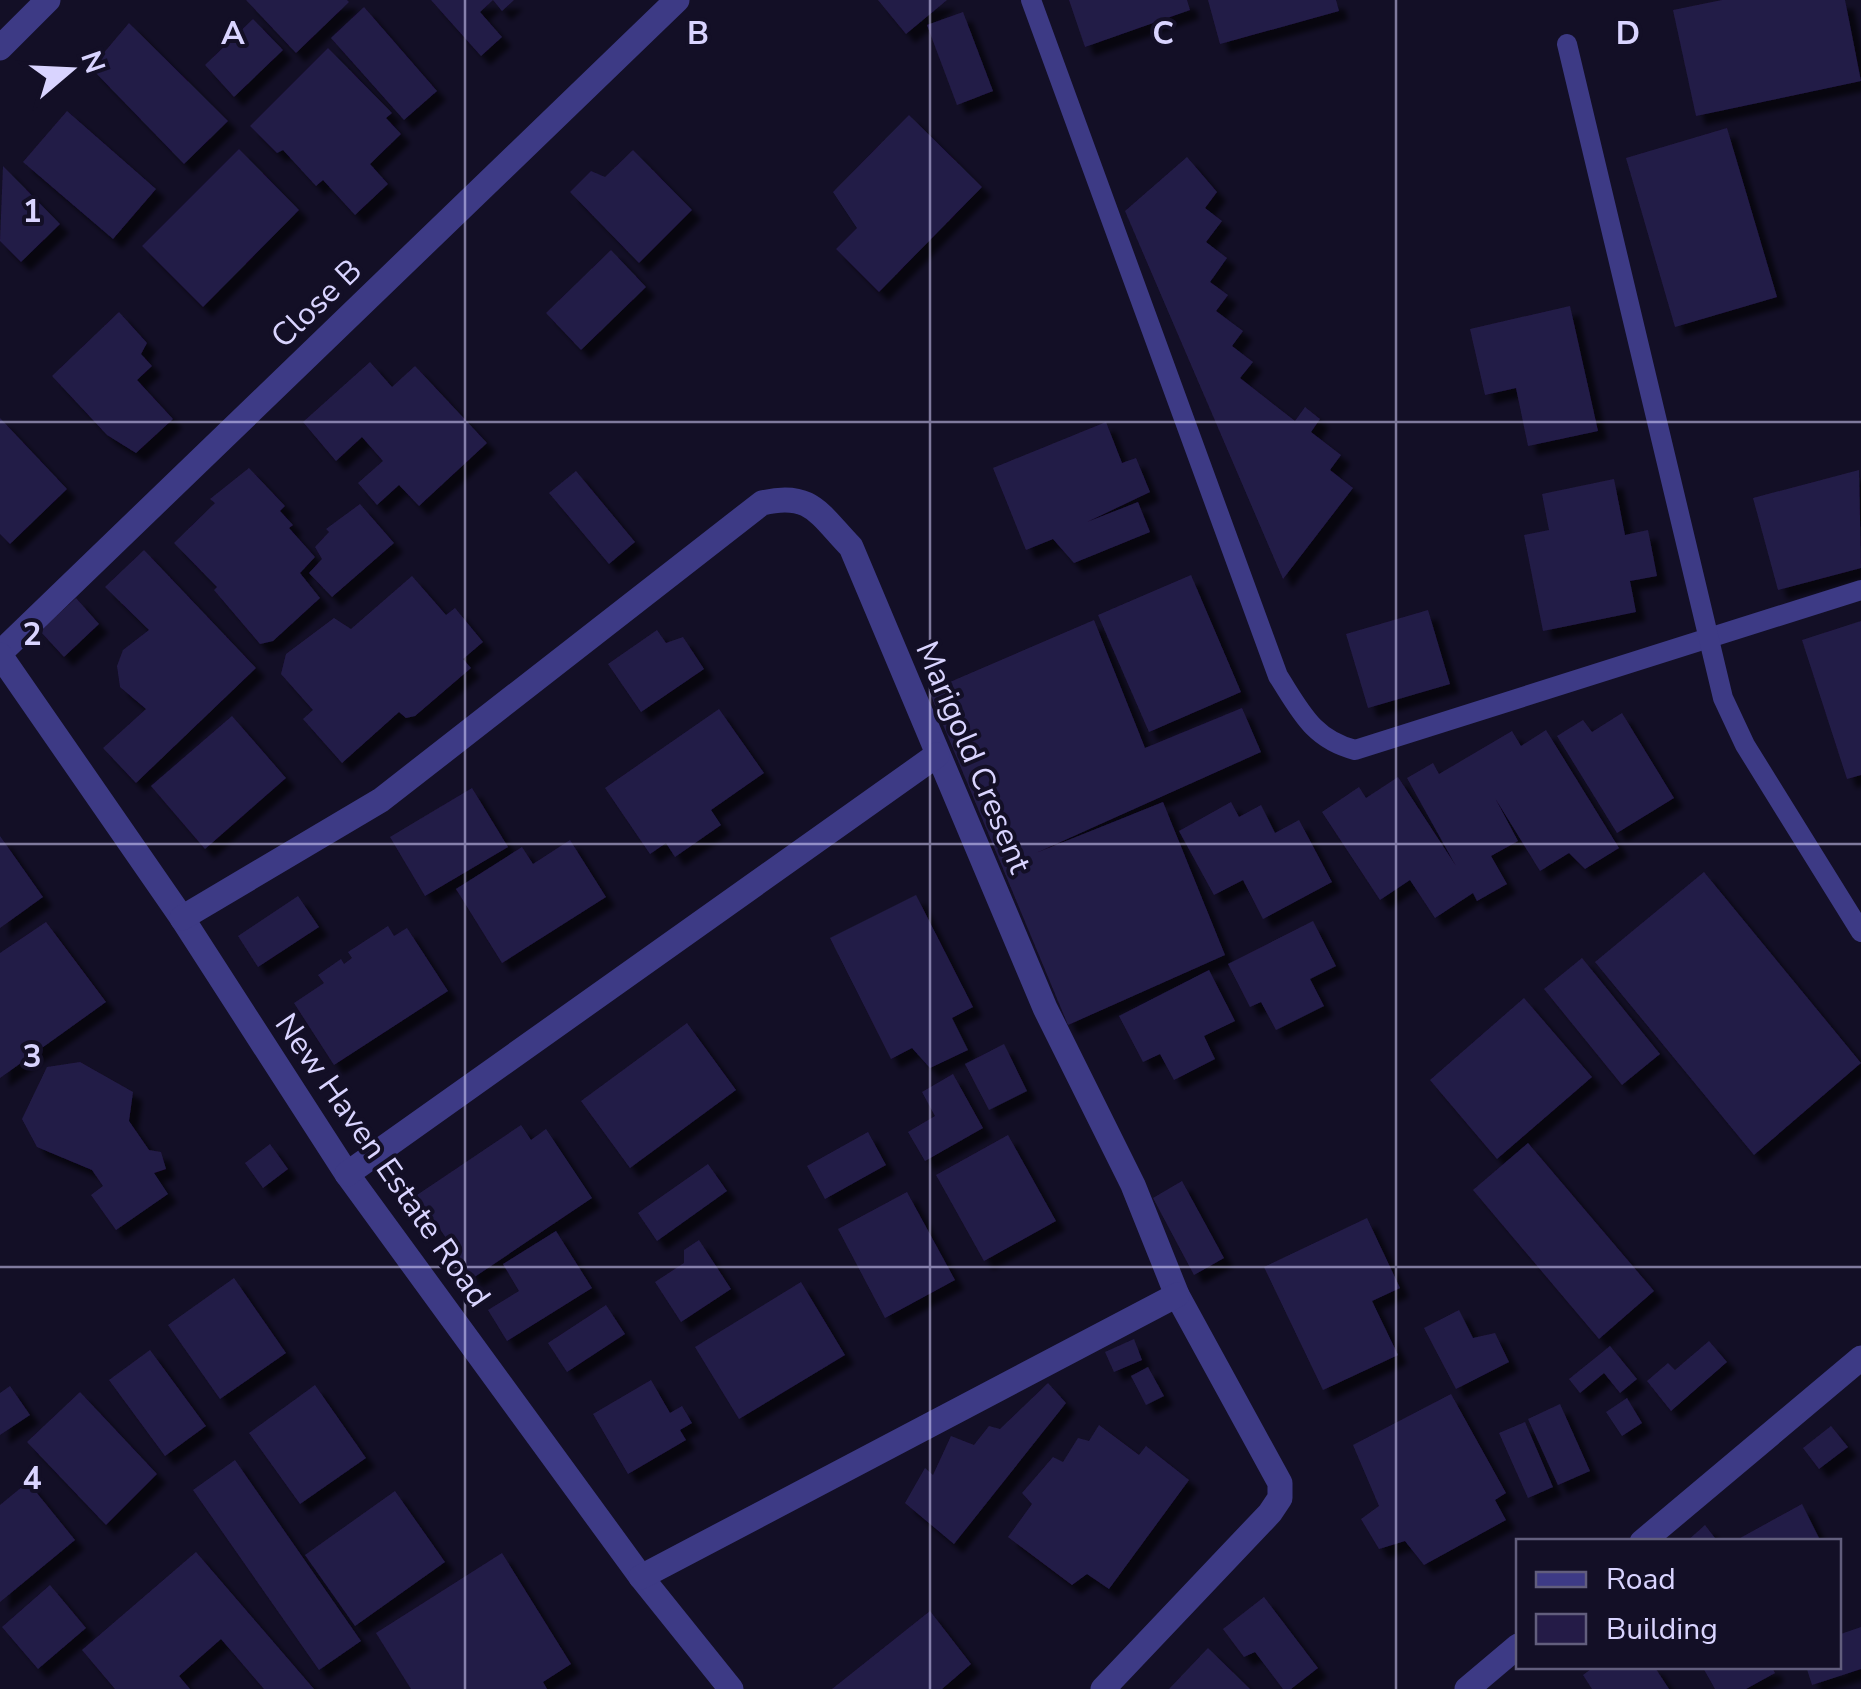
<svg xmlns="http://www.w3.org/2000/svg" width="1861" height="1689" font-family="'Nunito Sans',sans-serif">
<defs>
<filter id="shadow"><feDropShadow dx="9" dy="9" stdDeviation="2.5" flood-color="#0009"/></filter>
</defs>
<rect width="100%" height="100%" fill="#130f26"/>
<g fill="#241b47" filter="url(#shadow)">
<polygon points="246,0 347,0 349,2 296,53"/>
<polygon points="431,0 514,0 502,11 493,0 480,12 502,37 481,56"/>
<polygon points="878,0 947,0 906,34"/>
<polygon points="1069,0 1187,0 1190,10 1085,47"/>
<polygon points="1208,0 1336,0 1339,11 1220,44"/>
<polygon points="1722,0 1845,0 1861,81 1696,116 1673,10"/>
<polygon points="364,7 437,91 404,120 331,38"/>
<polygon points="963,12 993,91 957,105 927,25"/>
<polygon points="253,19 283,50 234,97 205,65"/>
<polygon points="129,23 228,121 184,164 91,68"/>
<polygon points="328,48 392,113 386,118 401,134 370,164 388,184 355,215 323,180 316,186 283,150 277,153 250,126"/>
<polygon points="67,111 156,189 113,239 23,162"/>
<polygon points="909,115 982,187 879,292 836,249 857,228 833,192"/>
<polygon points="1727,128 1777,297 1675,327 1626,158"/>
<polygon points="239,149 299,210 203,307 142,246"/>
<polygon points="633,150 692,210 639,263 570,192 591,171 605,177"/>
<polygon points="1187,157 1217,192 1205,208 1222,221 1206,242 1227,258 1210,282 1228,295 1216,311 1243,331 1232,346 1253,362 1240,378 1295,421 1305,407 1320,419 1311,432 1341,455 1330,470 1353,488 1283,579 1125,211"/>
<polygon points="3,166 60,224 21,262 0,241"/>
<polygon points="611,250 646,287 581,350 546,313"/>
<polygon points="1570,306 1598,431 1528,446 1516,388 1485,395 1470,329"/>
<polygon points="119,312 147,343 141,354 152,366 137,380 173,419 136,453 107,435 52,376"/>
<polygon points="370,362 392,387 415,366 487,443 419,506 399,485 377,505 358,483 383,461 362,437 336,461 303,422"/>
<polygon points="0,418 67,489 10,544 0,534"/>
<polygon points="1106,422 1122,463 1136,458 1150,492 1087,522 1138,502 1150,532 1074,563 1053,539 1026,550 993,468"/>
<polygon points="249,468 285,506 280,511 293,525 289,528 315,557 300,573 320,598 273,641 260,644 214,590 217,587 174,543 215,503 210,499"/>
<polygon points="1859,470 1861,568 1778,590 1753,498"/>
<polygon points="576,471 635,542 609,564 549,493"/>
<polygon points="1614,479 1625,535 1648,530 1657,576 1630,581 1636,612 1543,631 1524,535 1549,530 1542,494"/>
<polygon points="360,504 394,543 332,597 309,573 322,559 315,547 329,532 326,529"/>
<polygon points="144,550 256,668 136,783 103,748 146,709 120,687 117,666 123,650 149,630 105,587"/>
<polygon points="1191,575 1241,692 1149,732 1098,615"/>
<polygon points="412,576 446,615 455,608 483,642 463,659 471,668 415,716 406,718 399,712 342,763 303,719 313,710 281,674 286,654 334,618 351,629"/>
<polygon points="76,598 99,624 64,657 40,631"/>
<polygon points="1428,610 1450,684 1368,708 1346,634"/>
<polygon points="1094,620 1145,748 1242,708 1261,752 1036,853 1163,802 1225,955 1068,1025 929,691"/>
<polygon points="1861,621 1861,775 1847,779 1802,640"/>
<polygon points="657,630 666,643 683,637 704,669 641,712 608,664"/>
<polygon points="719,709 764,773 711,810 721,825 675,857 666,843 650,854 605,788"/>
<polygon points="1622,713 1674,798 1617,833 1557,736 1583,720 1592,732"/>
<polygon points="232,716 286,778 205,849 151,786"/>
<polygon points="1546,730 1619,848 1585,869 1569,853 1540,871 1495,798 1518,841 1491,856 1507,884 1477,901 1473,893 1435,918 1410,880 1380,900 1322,812 1359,787 1366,798 1398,777 1456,866 1407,778 1433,763 1439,774 1512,731 1521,746"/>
<polygon points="472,788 508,847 425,896 390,837"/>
<polygon points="1231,802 1239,817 1261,805 1275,833 1299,820 1332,882 1263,919 1243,880 1214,895 1179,831"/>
<polygon points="0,836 43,897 0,928"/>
<polygon points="570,840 606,897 502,963 456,889 522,847 533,864"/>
<polygon points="1704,872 1861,1063 1754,1155 1595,962"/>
<polygon points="916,895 973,1007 952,1018 968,1050 930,1068 912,1048 891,1059 830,938"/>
<polygon points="298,896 319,927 258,967 238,936"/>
<polygon points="1313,921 1336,966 1310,979 1324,1006 1276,1030 1261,1002 1250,1007 1228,964"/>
<polygon points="46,922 106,1002 0,1078 0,953"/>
<polygon points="388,926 394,936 407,928 448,991 334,1065 294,1003 324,983 318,975 341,959 344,964 352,958 348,952"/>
<polygon points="1582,958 1660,1054 1622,1085 1544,989"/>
<polygon points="1209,970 1235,1021 1204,1036 1215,1059 1174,1080 1160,1054 1143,1062 1119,1016"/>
<polygon points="1524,998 1592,1077 1497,1159 1430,1080"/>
<polygon points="687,1023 736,1090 630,1168 581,1101"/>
<polygon points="1004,1044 1027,1091 989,1110 965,1064"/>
<polygon points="80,1062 133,1092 129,1121 149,1150 161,1152 166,1169 154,1173 168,1194 116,1230 91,1195 103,1186 92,1170 37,1147 22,1119 47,1067"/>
<polygon points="953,1074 983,1128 925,1161 908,1132 935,1116 922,1092"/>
<polygon points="521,1125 531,1140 546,1129 592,1198 473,1278 417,1195"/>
<polygon points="868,1132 886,1165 825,1199 807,1166"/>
<polygon points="1008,1135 1056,1221 984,1261 936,1175"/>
<polygon points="1528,1143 1654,1291 1599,1339 1473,1190"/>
<polygon points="270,1144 288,1169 263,1188 245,1163"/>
<polygon points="708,1164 727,1191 657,1241 638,1213"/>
<polygon points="1182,1181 1224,1258 1194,1275 1153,1198"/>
<polygon points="907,1192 955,1280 885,1318 838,1229"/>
<polygon points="1367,1218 1400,1288 1372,1301 1398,1355 1323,1390 1264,1267"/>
<polygon points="556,1231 592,1288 507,1341 488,1310 519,1291 503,1264"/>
<polygon points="699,1240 731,1289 681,1322 655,1282 684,1263 684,1250"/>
<polygon points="234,1278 286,1353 220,1399 168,1325"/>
<polygon points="801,1282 845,1355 739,1419 695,1347"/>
<polygon points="606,1305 625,1334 567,1372 548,1343"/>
<polygon points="1459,1310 1473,1338 1495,1333 1509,1362 1456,1389 1424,1328"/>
<polygon points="1134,1339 1142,1360 1114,1372 1105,1352"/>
<polygon points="1709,1341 1727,1362 1671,1411 1647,1381 1668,1363 1675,1370"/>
<polygon points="1610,1346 1637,1379 1620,1393 1604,1373 1580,1393 1569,1379"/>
<polygon points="150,1350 206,1426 165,1456 109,1380"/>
<polygon points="1148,1367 1164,1396 1146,1405 1131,1376"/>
<polygon points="651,1380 670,1413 682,1406 692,1423 680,1430 686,1440 628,1474 593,1414"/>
<polygon points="1048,1383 1066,1403 954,1544 905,1503 925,1468 933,1475 951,1436 974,1445 989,1426 1000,1429"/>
<polygon points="315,1385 366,1458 300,1504 249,1433"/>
<polygon points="10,1386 30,1415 0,1435 0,1393"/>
<polygon points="80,1392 157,1474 106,1525 27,1442"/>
<polygon points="1451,1394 1506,1493 1495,1500 1506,1520 1424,1565 1405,1541 1379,1549 1361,1519 1379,1506 1353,1445"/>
<polygon points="1627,1398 1642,1423 1622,1436 1606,1412"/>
<polygon points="1560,1404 1590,1471 1558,1485 1528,1419"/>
<polygon points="1525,1422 1553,1487 1528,1498 1499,1433"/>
<polygon points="1099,1425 1139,1455 1146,1446 1189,1480 1109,1589 1087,1574 1072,1585 1008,1537 1032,1504 1022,1493 1053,1457 1063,1462 1078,1438 1089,1441"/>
<polygon points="1831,1426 1848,1447 1819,1469 1803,1448"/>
<polygon points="235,1460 361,1641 319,1670 193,1490"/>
<polygon points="28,1482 75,1540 0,1602 0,1505"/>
<polygon points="395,1491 445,1562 355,1626 305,1555"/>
<polygon points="1802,1504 1821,1542 1733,1542"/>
<polygon points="1705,1525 1718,1542 1686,1542"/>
<polygon points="196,1552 314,1689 264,1689 221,1639 179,1676 190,1689 115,1689 82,1650"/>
<polygon points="502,1553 571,1664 543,1682 547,1689 411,1689 376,1633"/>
<polygon points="50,1585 86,1628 38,1669 2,1627"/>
<polygon points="1264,1597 1318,1668 1291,1689 1283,1689 1255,1652 1244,1657 1223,1629"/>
<polygon points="930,1611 971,1664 942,1689 832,1689"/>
<polygon points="1861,1627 1861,1669 1812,1685 1806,1666 1838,1666 1838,1635"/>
<polygon points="1208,1648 1250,1689 1169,1689"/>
<polygon points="1595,1666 1654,1666 1669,1689 1592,1689 1583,1675"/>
<polygon points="1702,1666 1771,1666 1775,1673 1746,1689 1715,1689"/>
</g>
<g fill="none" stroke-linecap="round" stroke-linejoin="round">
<g stroke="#3d3a85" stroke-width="20">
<path d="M1031,0l247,676c23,36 35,63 77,74l506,-160"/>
<polyline points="1567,44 1723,698 1745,745 1861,932"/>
</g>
<g stroke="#3d3a85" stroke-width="25">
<polyline points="0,48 48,0"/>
<polyline points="0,653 677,0"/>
<polyline points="0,655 182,918 347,1174 641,1577 731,1689"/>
<path d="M182,918l199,-118 381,-297c49,-12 57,11 89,44l194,461 88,177 44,110 103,188v15l-10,15 -167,176"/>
<polyline points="347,1174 937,755"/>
<polyline points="1642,1542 1861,1358"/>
<polyline points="641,1577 1177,1295"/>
<polyline points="1467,1689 1518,1646"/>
</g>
</g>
<path fill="none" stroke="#d9d4ff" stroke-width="2.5" stroke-opacity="0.55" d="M465,0v1689M930,0v1689M1396,0v1689M0,422h1861M0,844h1861M0,1267h1861"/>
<g text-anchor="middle" stroke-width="8" stroke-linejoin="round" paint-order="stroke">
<g font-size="32" fill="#d9d4ff" stroke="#130f26">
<text transform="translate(316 303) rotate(-44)" y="11">Close B</text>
<text transform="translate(974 757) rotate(67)" y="11">Marigold Cresent</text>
<text transform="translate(383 1160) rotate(55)" y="11">New Haven Estate Road</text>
</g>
</g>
<g font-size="32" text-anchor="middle" font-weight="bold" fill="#d9d4ff" stroke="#130f26" stroke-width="8" stroke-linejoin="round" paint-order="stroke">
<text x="233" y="44">A</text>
<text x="698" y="44">B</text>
<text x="1163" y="44">C</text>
<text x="1628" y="44">D</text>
<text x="32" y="222">1</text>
<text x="32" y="645">2</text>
<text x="32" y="1067">3</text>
<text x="32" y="1489">4</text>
</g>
<rect x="1516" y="1539" width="325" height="130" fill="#130f26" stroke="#625e7d" stroke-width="2.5"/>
<rect x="1536" y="1572" width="50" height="15" fill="#3d3a85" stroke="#625e7d" stroke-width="2.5"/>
<text x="1606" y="1589" font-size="30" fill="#d9d4ff">Road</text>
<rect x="1536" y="1614" width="50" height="30" fill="#241b47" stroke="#625e7d" stroke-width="2.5"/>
<text x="1606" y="1639" font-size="30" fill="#d9d4ff">Building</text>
<g transform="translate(70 70) rotate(71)" stroke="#130f26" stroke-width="8" paint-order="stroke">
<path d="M0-8L18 38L0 25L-18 38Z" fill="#d9d4ff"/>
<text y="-15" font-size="28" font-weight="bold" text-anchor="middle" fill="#d9d4ff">N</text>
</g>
</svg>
